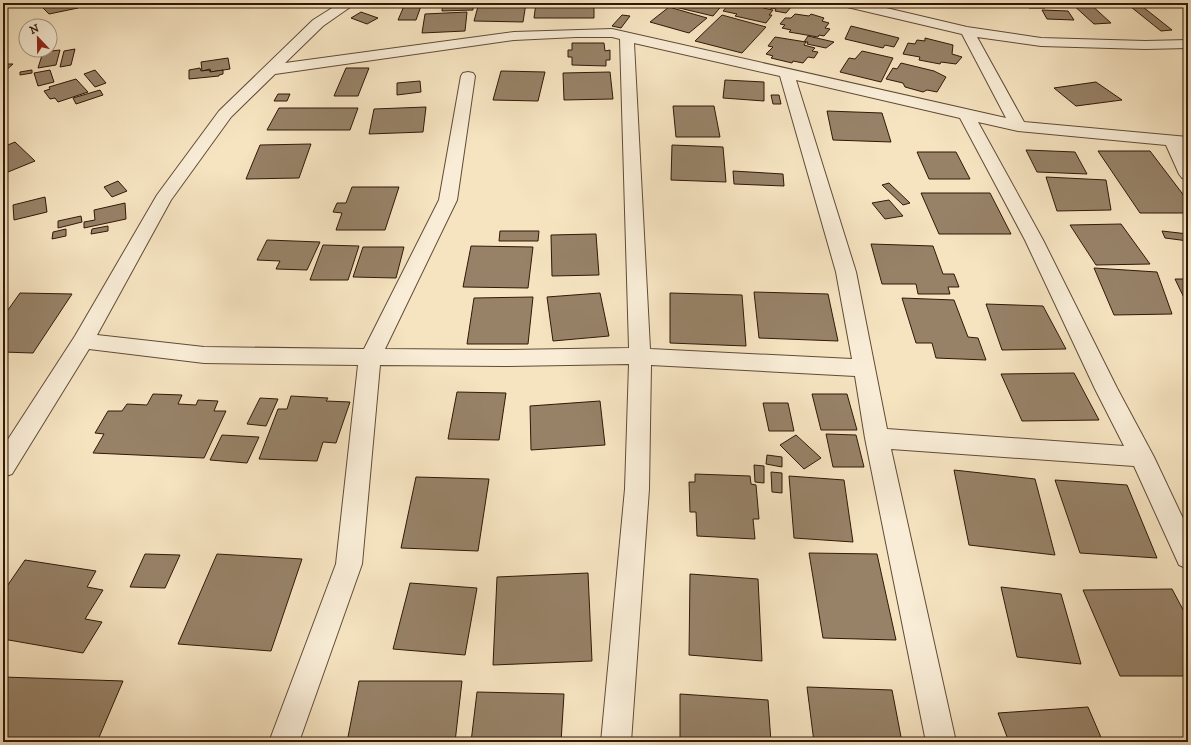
<svg xmlns="http://www.w3.org/2000/svg" width="1191" height="745" font-family="'IM FELL DW Pica',serif">
<rect width="100%" height="100%" fill="#f6e4c1"/>
<filter id="stains"><feTurbulence type="fractalNoise" baseFrequency=".005" numOctaves="4"/><feColorMatrix values="0 0 0 0 .2 0 0 0 0 .09 0 0 0 0 .02 0 0 0 .5 -.17"/></filter>
<radialGradient id="worn" r=".72"><stop offset=".6" stop-color="#630" stop-opacity="0"/><stop offset="1" stop-color="#630" stop-opacity=".3"/></radialGradient>
<g fill="#978268" stroke="#311807">
<polygon points="59,3 71,3 78,8 49,14 42,7"/>
<polygon points="443,3 473,3 473,10 442,11"/>
<polygon points="479,3 526,3 523,22 474,21"/>
<polygon points="536,3 594,3 594,18 534,18"/>
<polygon points="658,3 724,3 713,16"/>
<polygon points="730,3 756,3 765,5 763,8 773,10 769,15 772,15 766,23 735,16 737,14 723,11"/>
<polygon points="774,3 781,3 792,6 786,13 775,11 776,9 770,8"/>
<polygon points="1025,3 1041,3 1045,8 1029,8"/>
<polygon points="1071,3 1089,3 1111,23 1094,24"/>
<polygon points="1126,3 1138,3 1172,30 1161,31"/>
<polygon points="404,6 421,6 416,20 398,20"/>
<polygon points="669,7 707,18 689,33 650,22"/>
<polygon points="1042,10 1068,11 1074,20 1047,19"/>
<polygon points="361,12 378,18 367,24 351,18"/>
<polygon points="467,12 465,31 422,33 425,14"/>
<polygon points="795,14 809,16 811,14 824,18 822,21 829,23 825,28 830,29 824,36 819,35 818,37 789,32 791,30 782,28 785,25 780,24 785,18 791,18"/>
<polygon points="622,15 630,16 621,28 612,26"/>
<polygon points="722,15 766,27 742,53 695,41"/>
<polygon points="851,26 899,38 894,47 885,45 883,48 845,39"/>
<polygon points="808,36 834,42 826,48 807,44 808,42 804,42"/>
<polygon points="775,37 806,42 804,45 815,48 812,51 818,52 814,58 808,57 803,63 793,61 792,63 771,58 773,56 766,54 773,47 768,46"/>
<polygon points="925,38 953,45 952,54 962,57 956,64 941,62 940,64 919,60 920,57 903,54 908,43 915,44 917,40 925,41"/>
<polygon points="572,43 604,43 605,51 610,50 610,60 606,60 606,66 572,65 572,57 568,57 568,50 572,50"/>
<polygon points="75,49 71,65 60,67 64,51"/>
<polygon points="60,50 56,65 38,68 43,52"/>
<polygon points="862,51 893,58 881,82 840,72 849,58 855,59"/>
<polygon points="228,58 230,69 211,72 210,69 202,71 201,62"/>
<polygon points="901,63 934,71 946,77 937,92 927,90 923,92 905,87 903,83 886,79 893,68 897,69"/>
<polygon points="3,64 13,64 3,73"/>
<polygon points="200,68 201,71 210,70 210,72 223,70 223,74 219,75 219,76 189,79 189,70"/>
<polygon points="346,68 369,68 358,96 334,96"/>
<polygon points="32,70 32,73 20,75 20,72"/>
<polygon points="50,70 54,82 38,86 34,73"/>
<polygon points="95,70 106,83 95,87 84,74"/>
<polygon points="501,71 545,72 538,101 493,100"/>
<polygon points="610,72 613,99 564,100 563,73"/>
<polygon points="76,79 88,92 58,102 55,98 50,99 44,91 50,89 49,87"/>
<polygon points="725,80 764,82 764,101 723,98"/>
<polygon points="420,81 421,92 397,95 397,83"/>
<polygon points="1096,82 1122,100 1076,106 1054,88"/>
<polygon points="100,90 103,95 76,104 73,98"/>
<polygon points="278,94 290,94 287,101 274,101"/>
<polygon points="771,95 779,95 781,104 773,104"/>
<polygon points="673,106 714,106 720,137 676,137"/>
<polygon points="426,107 423,132 369,134 374,109"/>
<polygon points="279,108 358,108 350,130 267,130"/>
<polygon points="827,111 882,113 891,142 833,140"/>
<polygon points="15,142 35,161 3,174 3,147"/>
<polygon points="311,144 299,178 246,179 260,145"/>
<polygon points="672,145 723,147 726,182 671,180"/>
<polygon points="1026,150 1075,152 1087,174 1037,172"/>
<polygon points="1098,151 1150,151 1188,201 1188,213 1140,213"/>
<polygon points="917,152 956,152 970,179 929,179"/>
<polygon points="733,171 783,174 784,186 734,184"/>
<polygon points="1046,177 1106,180 1111,210 1057,211"/>
<polygon points="118,181 127,191 112,197 104,187"/>
<polygon points="889,183 910,203 903,205 882,185"/>
<polygon points="352,187 399,187 385,230 336,230 342,213 333,212 337,203 346,203"/>
<polygon points="921,193 990,193 1011,234 939,234"/>
<polygon points="45,197 47,212 14,220 13,205"/>
<polygon points="889,200 903,216 885,219 872,203"/>
<polygon points="125,203 126,219 84,228 84,222 95,220 94,210"/>
<polygon points="81,216 82,222 58,228 58,221"/>
<polygon points="1121,224 1150,264 1096,265 1070,225"/>
<polygon points="108,226 108,231 91,234 92,229"/>
<polygon points="66,229 66,236 52,239 53,232"/>
<polygon points="500,231 539,231 538,241 499,241"/>
<polygon points="1162,231 1188,234 1188,241 1165,238"/>
<polygon points="596,234 599,275 552,276 551,235"/>
<polygon points="267,240 320,242 307,270 276,269 280,261 257,260"/>
<polygon points="871,244 933,246 943,274 954,274 959,287 948,287 950,294 918,294 916,284 882,284"/>
<polygon points="323,245 359,246 348,280 310,280"/>
<polygon points="471,246 533,247 528,288 463,287"/>
<polygon points="363,247 404,247 396,278 353,277"/>
<polygon points="1094,268 1157,272 1172,314 1114,315"/>
<polygon points="1175,279 1188,279 1188,306"/>
<polygon points="754,292 828,294 838,341 759,338"/>
<polygon points="20,293 72,294 33,353 3,352 3,317"/>
<polygon points="600,293 609,336 553,341 547,297"/>
<polygon points="670,293 742,295 746,346 670,343"/>
<polygon points="533,297 528,344 467,344 474,298"/>
<polygon points="902,298 954,300 968,337 978,338 986,360 936,358 932,343 916,343"/>
<polygon points="986,304 1043,306 1066,349 1002,350"/>
<polygon points="1074,373 1099,420 1022,421 1001,374"/>
<polygon points="457,392 506,393 499,440 448,439"/>
<polygon points="153,394 182,395 178,404 196,405 198,400 218,401 214,411 226,411 204,458 93,453 104,434 95,433 108,411 122,411 127,404 147,405"/>
<polygon points="812,394 847,394 857,430 821,430"/>
<polygon points="291,396 328,398 326,401 350,402 336,443 323,442 317,461 259,459 278,409 287,409"/>
<polygon points="260,398 278,399 266,426 247,424"/>
<polygon points="600,401 605,445 531,450 530,406"/>
<polygon points="763,403 788,403 794,431 769,431"/>
<polygon points="826,434 856,435 864,467 833,467"/>
<polygon points="222,435 259,437 247,463 210,460"/>
<polygon points="796,435 821,458 804,469 780,445"/>
<polygon points="767,455 782,457 782,467 766,464"/>
<polygon points="754,465 764,466 764,483 755,482"/>
<polygon points="954,470 1035,479 1055,555 969,545"/>
<polygon points="771,472 782,473 782,493 772,492"/>
<polygon points="695,474 750,476 751,484 756,485 759,519 753,519 755,539 697,536 696,512 690,512 689,482 695,482"/>
<polygon points="789,476 844,480 853,542 794,538"/>
<polygon points="416,477 489,479 478,551 401,548"/>
<polygon points="1055,480 1127,485 1157,558 1080,553"/>
<polygon points="809,553 877,554 896,640 823,638"/>
<polygon points="145,554 180,555 165,588 130,587"/>
<polygon points="217,554 302,559 271,651 178,644"/>
<polygon points="25,560 96,571 87,587 103,590 85,619 102,622 83,653 3,639 3,592"/>
<polygon points="588,573 592,661 493,665 497,577"/>
<polygon points="690,574 758,579 762,661 689,655"/>
<polygon points="410,583 477,588 465,655 393,649"/>
<polygon points="1001,587 1061,594 1081,664 1017,657"/>
<polygon points="1172,589 1188,619 1188,676 1120,676 1083,590"/>
<polygon points="3,677 123,681 97,742 3,742"/>
<polygon points="359,681 462,681 455,742 347,742"/>
<polygon points="807,687 892,690 902,742 814,742"/>
<polygon points="477,692 564,694 561,742 471,742"/>
<polygon points="680,694 768,700 771,742 680,742"/>
<polygon points="1088,707 1103,742 1009,742 998,713"/>
</g>
<g fill="none" stroke-linecap="round" stroke-linejoin="round">
<defs>
<path id="street" d="M340,3h16l-33,23 -38,37 229,-31 98,-3 394,89 -44,-84 -119,-28 -2,-3h24l102,24 74,11 104,3 43,-1v8l-43,1 -104,-3 -64,-9 47,85 164,15v10h-5l5,9v23l-6,-1 -3,-4 -13,-29 -148,-14 -40,-9 65,118 74,148 37,69 34,72v40l-9,-4 -45,-99 -243,-17 65,293h-30l-61,-304 -10,-62 -204,-11 -2,124 -18,253h-30l24,-253 4,-125 -126,2 -123,-1 -18,199 -63,178h-30l67,-178 22,-199 -154,-2 -115,-14 -77,125 -9,3v-30l72,-111 82,-141 62,-84 94,-91zM576,37h36l8,2 9,309 -126,2 -118,-1 72,-149 18,-124 -2,-3 -5,-1 -5,1 -2,3 -22,124 -75,149 -160,-2 -107,-12 74,-135 60,-83 44,-43 239,-34zM634,43l146,33 56,196 16,87 -202,-10zM796,80l164,38 65,122 70,149 29,57 -237,-17 -31,-157z"/>
</defs>
<use href="#street" stroke="#624b36" stroke-width="2"/>
<use href="#street" fill="#f9edd7" fill-rule="evenodd"/>
</g>
<rect width="1191" height="745" fill="none" stroke="#f6e4c1" stroke-width="16"/>
<rect x="4" y="4" width="1183" height="737" fill="none" stroke="#311807" stroke-width="2"/>
<rect x="8" y="8" width="1175" height="729" fill="none" stroke="#311807"/>
<g transform="translate(38 38) rotate(338)"><circle r="19" fill="#f9edd7" stroke="#a99884"/>
<path d="M0-3L7 15L0 10L-7 15Z" fill="#8f2418"/>
<text y="-6" font-size="11" font-weight="bold" text-anchor="middle" fill="#311807">N</text>
</g>
<rect width="100%" height="100%" filter="url(#stains)"/>
<rect width="100%" height="100%" fill="url(#worn)"/>
</svg>
